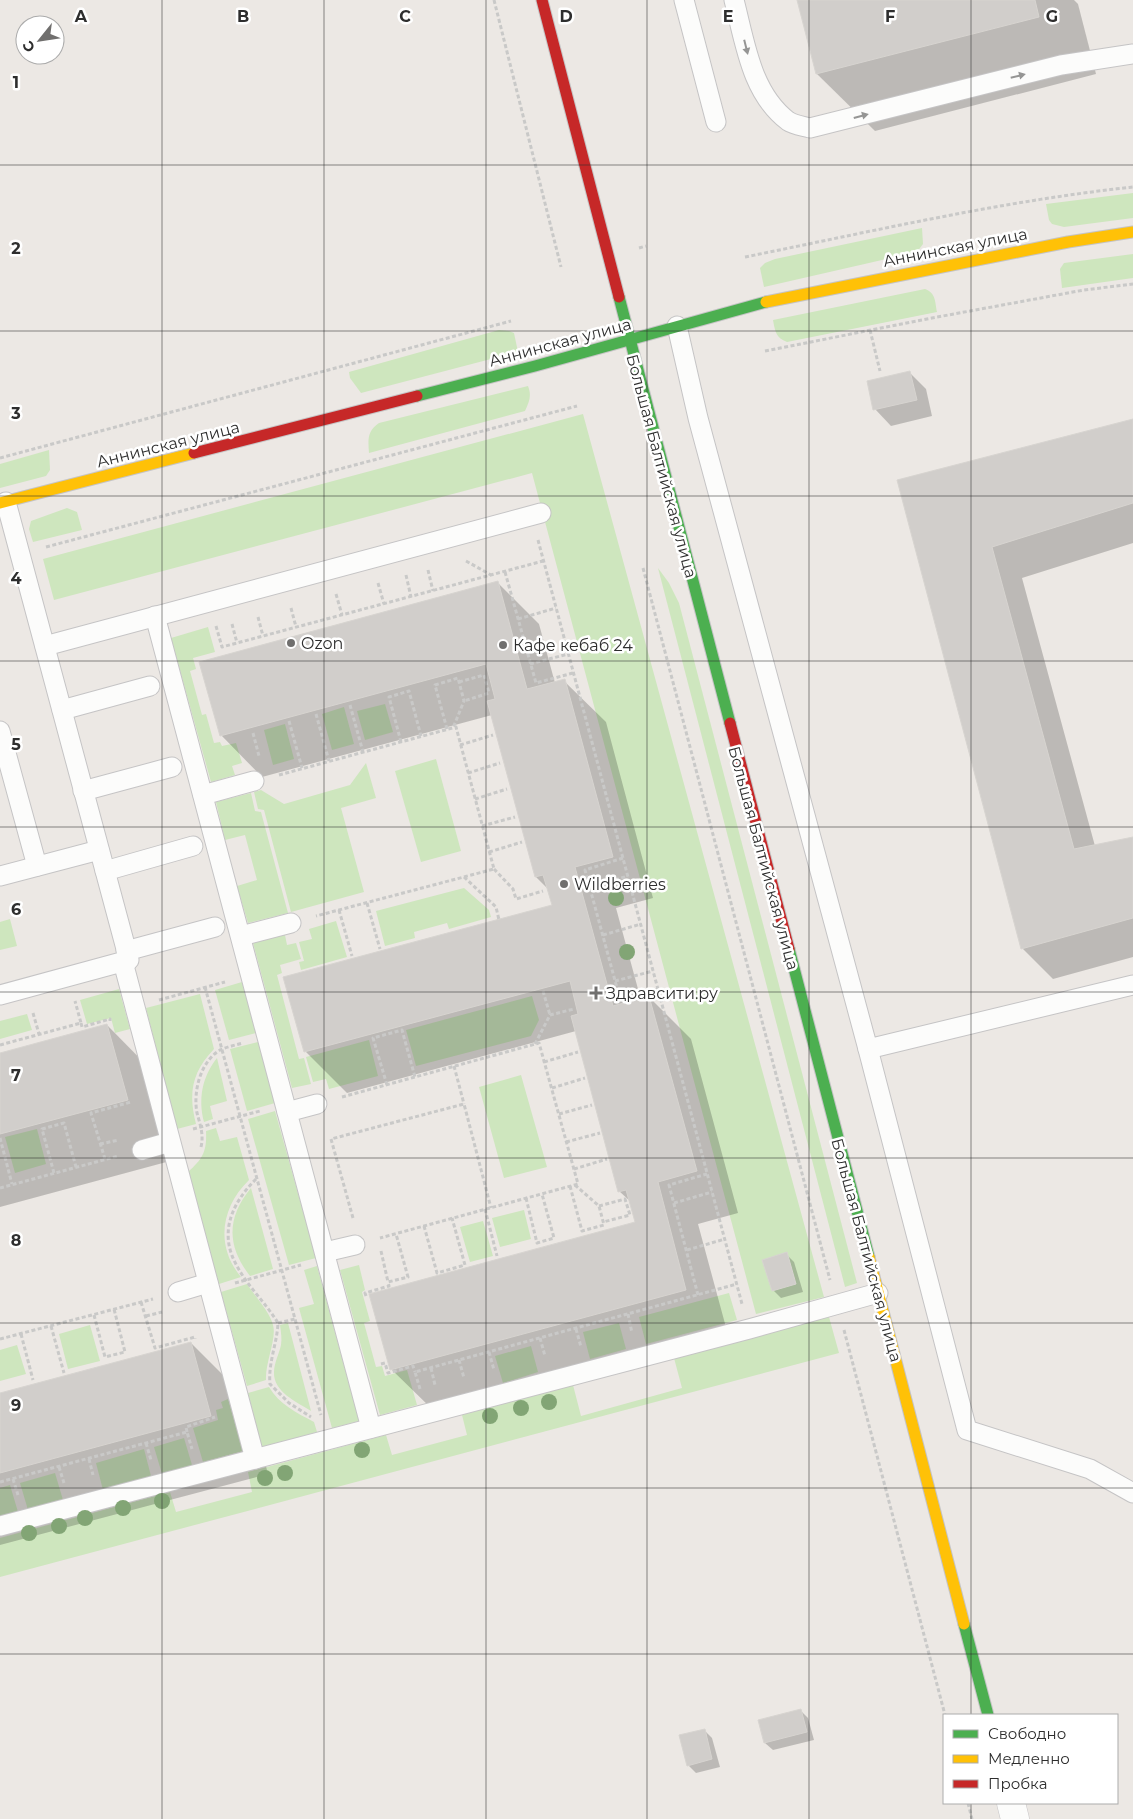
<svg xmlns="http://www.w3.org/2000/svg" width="1133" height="1819" font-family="Montserrat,sans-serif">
<rect width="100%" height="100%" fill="#ece8e4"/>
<g fill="#cee6be">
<polygon points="1133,193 1133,218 1064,227 1052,224 1049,220 1046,204"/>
<polygon points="922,228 923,244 917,252 764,287 760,268 765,263 775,259"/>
<polygon points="1133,254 1133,278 1062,288 1060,269 1064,263"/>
<path d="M925,289c11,4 10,13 12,23l-150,30c-11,-4 -12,-11 -14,-22z"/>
<polygon points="499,330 509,331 514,333 518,352 361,393 350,378 349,372"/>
<path d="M528,386c4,10 1,16 -3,25l-156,42c-1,-13 -2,-22 10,-30z"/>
<polygon points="583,414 824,1297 756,1314 532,473 54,600 43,559"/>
<polygon points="49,450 50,470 46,476 0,488 0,464"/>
<polygon points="67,508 77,512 82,530 33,542 29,529 31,521"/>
<polygon points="658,568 669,583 679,603 857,1283 845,1287"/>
<polygon points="208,627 215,652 193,658 196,669 190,671 202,715 206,714 214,743 220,742 222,746 236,743 242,763 232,766 235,775 211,782 171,638"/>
<polygon points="385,704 393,732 365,740 357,711"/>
<polygon points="344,707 354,744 332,750 322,714"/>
<polygon points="285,724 294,759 273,765 264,730"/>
<polygon points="436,759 461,851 421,862 395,771"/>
<polygon points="366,763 376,798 341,808 364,892 291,912 264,810 258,809 254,792 261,790 284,804 350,785"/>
<polygon points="251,793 255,811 261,812 288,913 248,923 237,886 257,880 245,835 225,840 216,802"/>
<polygon points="464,888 489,910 491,917 449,929 447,923 414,932 415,938 385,946 376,911"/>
<polygon points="10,919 17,946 0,950 0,922"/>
<polygon points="336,921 347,957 301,970 299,962 304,961 299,942 312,939 309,929"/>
<polygon points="285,935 287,945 296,943 301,959 280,965 282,973 277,975 299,1059 304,1058 311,1084 292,1088 253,943"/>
<polygon points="242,982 256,1033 229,1040 215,990"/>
<polygon points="119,989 130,1029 115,1033 111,1018 87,1024 80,1000"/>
<path d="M200,994l14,55c-22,23 -26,44 -18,75l-19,5 -31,-121z"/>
<polygon points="532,996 539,1020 531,1036 416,1066 406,1030"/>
<polygon points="27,1014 32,1030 0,1039 0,1021"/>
<polygon points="369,1040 378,1076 329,1089 326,1079 313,1082 306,1057"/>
<polygon points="258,1042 275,1103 247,1111 230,1049"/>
<path d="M217,1058l10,43 -17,5 3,13 -9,3c-6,-23 -2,-45 13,-64z"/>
<polygon points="521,1075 547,1167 504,1178 479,1087"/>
<polygon points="275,1111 316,1258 289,1265 248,1119"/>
<path d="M216,1128l4,13 17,-4 12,43c-28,27 -34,66 -8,97l-22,7 -31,-112c15,-13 19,-21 18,-41z"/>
<polygon points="37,1129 46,1164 15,1173 5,1137"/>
<path d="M251,1188l22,81 -23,7c-24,-31 -23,-59 1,-88z"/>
<polygon points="524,1210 531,1239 500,1247 492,1218"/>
<polygon points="483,1221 493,1256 470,1262 460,1227"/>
<polygon points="359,1265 365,1290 362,1292 370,1321 364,1323 376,1367 382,1366 385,1376 407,1370 417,1405 380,1415 340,1270"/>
<polygon points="317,1266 359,1421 332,1428 299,1308 314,1304 304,1270"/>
<path d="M247,1284c7,11 23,28 26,41 4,13 -8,38 -7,55l-19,6 -26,-94z"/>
<polygon points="729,1293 737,1320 646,1344 639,1317"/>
<polygon points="829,1317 839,1353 0,1577 0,1538 170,1492 176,1512 252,1492 248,1472 386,1435 392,1455 467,1435 462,1415 573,1385 581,1416 682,1388 674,1358"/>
<path d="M288,1323l23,88c-14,-9 -38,-19 -37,-39 0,-9 5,-18 7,-27 1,-6 0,-13 -1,-20z"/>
<polygon points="619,1323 626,1349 590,1359 583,1332"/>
<polygon points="90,1325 100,1361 68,1369 59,1334"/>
<polygon points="17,1345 26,1374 0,1381 0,1350"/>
<polygon points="531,1346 538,1372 503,1383 495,1356"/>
<path d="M269,1387c10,17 28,26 45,35l3,10 -55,15 -14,-54z"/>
<polygon points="228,1399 243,1451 203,1462 193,1428 218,1420 216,1410 223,1408 221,1402"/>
<polygon points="184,1438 192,1465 162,1474 154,1447"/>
<polygon points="144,1449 151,1476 103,1490 96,1463"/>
<polygon points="55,1473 63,1500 28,1510 20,1483"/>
<polygon points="10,1485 18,1512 0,1516 0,1488"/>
</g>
<g fill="#0003">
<polygon points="798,0 1074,0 1078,4 1096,74 875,131 817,74"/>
<polygon points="910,373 926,389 932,416 891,426 875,409"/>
<polygon points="1133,421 1133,543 1022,578 1095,846 1133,839 1133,957 1053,979 1022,948 898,480"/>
<polygon points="498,583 539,624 555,683 564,681 606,722 653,898 616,908 641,1000 649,997 691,1039 738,1213 698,1224 727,1331 433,1410 391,1369 636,1223 631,1202 619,1191 576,1031 347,1093 305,1051 553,906 548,889 536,877 492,715 262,777 221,735"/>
<polygon points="107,1025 164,1083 185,1157 0,1207 0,1054"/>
<polygon points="786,1254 794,1262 803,1292 781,1298 773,1290"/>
<polygon points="191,1343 249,1401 268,1474 0,1545 0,1394"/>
<polygon points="800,1710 808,1718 814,1740 773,1750 765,1743"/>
<polygon points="704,1730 712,1738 720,1767 696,1773 688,1765"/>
</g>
<g fill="#d1cecb" stroke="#d7d4d0">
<polygon points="797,0 1035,0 1039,17 816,74"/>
<polygon points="910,371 917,400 873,410 867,381"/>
<polygon points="1133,419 1133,503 992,547 1074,849 1133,837 1133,918 1021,949 897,480"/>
<polygon points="498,581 527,689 565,679 613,857 575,867 613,1006 649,996 697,1171 658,1182 686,1290 390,1370 369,1294 635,1222 626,1190 618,1192 571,1016 578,1014 570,981 304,1052 283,977 552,905 543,875 535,877 487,701 495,699 486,664 220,736 199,662"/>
<polygon points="107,1024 128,1100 0,1134 0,1053"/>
<polygon points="787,1252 796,1284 772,1291 762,1260"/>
<polygon points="191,1342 211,1416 0,1473 0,1393"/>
<polygon points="801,1709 807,1732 764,1743 758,1720"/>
<polygon points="705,1729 712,1759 687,1766 679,1735"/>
</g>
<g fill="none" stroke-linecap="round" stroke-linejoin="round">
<defs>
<g id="lane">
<polyline points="684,0 716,122"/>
<path d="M734,0c11,42 17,93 54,121 6,4 15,5 22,7l251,-63 72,-11"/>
<polyline points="677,326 698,418 868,1049 1133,985"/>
<polyline points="155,616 371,1428"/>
<polyline points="45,646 541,513"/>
<polyline points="62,710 150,686"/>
<polyline points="0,731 37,866"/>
<polyline points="83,791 172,767"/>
<polyline points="203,795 254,781"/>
<polyline points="105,871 193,846"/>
<polyline points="0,876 99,850"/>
<polyline points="241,936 291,923"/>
<polyline points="126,951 215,927"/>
<polyline points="123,962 255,1459"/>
<polyline points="0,995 129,960 6,502"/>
<polyline points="868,1049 967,1430 1090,1469 1133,1493"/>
<polyline points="287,1112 317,1104"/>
<polyline points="142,1150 170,1142"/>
<polyline points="325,1252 355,1245"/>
<polyline points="178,1292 208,1283"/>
<polyline points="0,1526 749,1329 878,1293"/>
</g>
<polyline id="street" points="1011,1803 1015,1819"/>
<g id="fast">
<polyline points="619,297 730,723"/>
<polyline points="417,396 535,366 766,302"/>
<polyline points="789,949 869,1257"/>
<polyline points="964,1624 988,1715"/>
</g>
<g id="slow">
<polyline points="766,302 1068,242 1133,232"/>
<polyline points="0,503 194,453"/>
<polyline points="869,1257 964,1624"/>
</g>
<g id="jam">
<polyline points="542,0 619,297"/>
<polyline points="194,453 417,396"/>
<polyline points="730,723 789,949"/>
</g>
</defs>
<use href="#lane" stroke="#c5c4c5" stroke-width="21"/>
<use href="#street" stroke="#c5c4c5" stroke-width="29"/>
<use href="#fast" stroke="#c5c4c5" stroke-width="13"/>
<use href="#slow" stroke="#c5c4c5" stroke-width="13"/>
<use href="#jam" stroke="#c5c4c5" stroke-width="13"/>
<g stroke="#c9c9c8" stroke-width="3" stroke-dasharray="4 2.5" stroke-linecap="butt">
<polyline points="494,0 561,267"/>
<polyline points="639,248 646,246"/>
<path d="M745,257c129,-26 257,-56 388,-70"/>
<polyline points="870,330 880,371"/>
<polyline points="765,351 932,318 1084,290 1133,284"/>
<polyline points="0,458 511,321"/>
<polyline points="538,540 742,1304"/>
<polyline points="46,547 577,406"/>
<polyline points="466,561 491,575"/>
<polyline points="643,568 830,1280"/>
<polyline points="428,570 433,591"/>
<polyline points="505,572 536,683 573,673"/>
<polyline points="406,575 411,597"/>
<polyline points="378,583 384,604"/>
<polyline points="336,594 342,615"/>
<polyline points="291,608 296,627"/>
<polyline points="258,617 263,636"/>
<polyline points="518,619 556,608"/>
<polyline points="232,624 237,643"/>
<polyline points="216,626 222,647 543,561"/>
<polyline points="530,664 568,654"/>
<polyline points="459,682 484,675 489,693 464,701"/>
<polyline points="350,705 363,752"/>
<polyline points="316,714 329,761"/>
<polyline points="289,721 302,768"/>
<polyline points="447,729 435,685 458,678 464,701 453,728"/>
<polyline points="253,733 259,756"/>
<polyline points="401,742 389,697 409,691 421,736"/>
<polyline points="460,745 493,735"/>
<polyline points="468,773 500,763"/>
<polyline points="279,775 456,727 494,869 316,916"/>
<polyline points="475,799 507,789"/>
<polyline points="482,826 515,817"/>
<polyline points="489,852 522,842"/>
<polyline points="623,858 585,870 620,999 658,989"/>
<polyline points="494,869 513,889 516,899 543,891"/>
<polyline points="464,877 496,907 499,920"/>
<polyline points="590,887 628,876"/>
<polyline points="367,903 380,949"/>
<polyline points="339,910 352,956"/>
<polyline points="603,935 641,924"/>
<polyline points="615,981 653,971"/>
<polyline points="205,987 321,1415"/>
<polyline points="543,991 550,1015"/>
<polyline points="159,1000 225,982"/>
<polyline points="33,1013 39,1034"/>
<polyline points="81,1023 82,1027 110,1019 110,1021"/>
<polyline points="535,1044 550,1015 574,1009"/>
<polyline points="0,1045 81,1023 75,1001"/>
<polyline points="544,1062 578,1052"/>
<polyline points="454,1066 464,1104"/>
<polyline points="387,1085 373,1038 402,1030 415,1077"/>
<polyline points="552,1088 585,1078"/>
<polyline points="342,1097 539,1043 578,1184 380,1238"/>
<polyline points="559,1114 592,1105"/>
<polyline points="193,1129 260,1111"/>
<polyline points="0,1138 12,1184"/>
<polyline points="566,1142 600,1133"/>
<polyline points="100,1144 119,1140"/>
<path d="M201,1147c3,-12 -1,-23 -4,-34 -4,-21 3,-51 23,-63 7,-3 15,-5 23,-7"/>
<polyline points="105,1159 91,1113 131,1102"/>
<polyline points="574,1169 607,1159"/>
<polyline points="54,1173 42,1129 64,1123 76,1167"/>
<path d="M256,1179c-24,24 -38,54 -19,87 11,21 29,37 41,57 -1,21 -10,40 -8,61l19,19 22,14"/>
<polyline points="570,1186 582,1231 604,1225 599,1206 575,1185"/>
<polyline points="0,1188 118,1156"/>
<polyline points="526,1198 537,1243 554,1238 542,1194"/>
<polyline points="674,1203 712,1192"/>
<polyline points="599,1206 625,1199 630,1215 603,1222"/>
<polyline points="485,1209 497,1256"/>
<polyline points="353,1218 331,1139 464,1104 491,1208"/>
<polyline points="424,1226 437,1273 465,1265 452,1218"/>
<polyline points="687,1250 725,1239"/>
<polyline points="381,1251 388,1282 408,1277 396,1234"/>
<polyline points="235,1283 301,1265"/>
<polyline points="698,1295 669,1185 707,1174"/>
<polyline points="366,1296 365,1293 389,1286 388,1282"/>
<polyline points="141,1302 155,1348 195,1337 195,1339"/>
<polyline points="628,1314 632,1333"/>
<polyline points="94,1315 105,1357 125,1352 114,1309"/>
<polyline points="146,1316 162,1312"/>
<polyline points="278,1323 295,1319"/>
<polyline points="51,1326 64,1373"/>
<polyline points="576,1329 581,1347"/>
<polyline points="844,1330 945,1715"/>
<polyline points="21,1334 33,1380"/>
<polyline points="540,1338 545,1356"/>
<polyline points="0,1339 153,1299"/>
<polyline points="489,1352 494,1370"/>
<polyline points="459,1360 464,1378"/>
<polyline points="381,1364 385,1363 388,1373 413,1366 415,1372"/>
<polyline points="431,1368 435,1385"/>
<polyline points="420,1389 415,1372 737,1284"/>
<polyline points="187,1432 186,1427 215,1417"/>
<polyline points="146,1443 151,1460"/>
<polyline points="89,1459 93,1475"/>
<polyline points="59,1467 64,1483"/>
<polyline points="13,1479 18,1495"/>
<polyline points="0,1482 187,1432 192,1449"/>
<polyline points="968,1803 972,1819"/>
</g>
<use href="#lane" stroke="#fcfcfb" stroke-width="19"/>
<use href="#street" stroke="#fcfcfb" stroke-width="28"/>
<use href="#fast" stroke="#4caf50" stroke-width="11"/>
<use href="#slow" stroke="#ffc107" stroke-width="11"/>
<use href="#jam" stroke="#c62828" stroke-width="11"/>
</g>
<g fill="#82a575">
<circle cx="616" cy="898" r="8"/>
<circle cx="627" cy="952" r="8"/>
<circle cx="549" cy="1402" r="8"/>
<circle cx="521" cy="1408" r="8"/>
<circle cx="490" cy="1416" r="8"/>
<circle cx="362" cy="1450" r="8"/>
<circle cx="285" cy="1473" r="8"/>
<circle cx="265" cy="1478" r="8"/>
<circle cx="162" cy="1501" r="8"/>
<circle cx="123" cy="1508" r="8"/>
<circle cx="85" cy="1518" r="8"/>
<circle cx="59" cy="1526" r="8"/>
<circle cx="29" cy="1533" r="8"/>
</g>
<defs><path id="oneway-solid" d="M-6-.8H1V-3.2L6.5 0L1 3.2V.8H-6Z" transform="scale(1.25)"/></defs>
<g fill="#959594">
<use href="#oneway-solid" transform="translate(746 47) rotate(76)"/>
<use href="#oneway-solid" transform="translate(1018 76) rotate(-14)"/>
<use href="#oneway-solid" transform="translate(861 116) rotate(-15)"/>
</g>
<path fill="none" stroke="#2e2e2e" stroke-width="1" stroke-opacity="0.55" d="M162,0v1819M324,0v1819M486,0v1819M647,0v1819M809,0v1819M971,0v1715M0,165h1133M0,331h1133M0,496h1133M0,661h1133M0,827h1133M0,992h1133M0,1158h1133M0,1323h1133M0,1488h1133M0,1654h1133M971,1803v16"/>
<g fill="#706f6e" stroke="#fff" stroke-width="2">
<circle cx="291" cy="643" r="5"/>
<circle cx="503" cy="645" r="5"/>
<circle cx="564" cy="884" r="5"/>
<path d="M593.5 985.5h5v5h5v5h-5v5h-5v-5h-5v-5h5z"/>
</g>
<g text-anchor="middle" stroke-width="5" stroke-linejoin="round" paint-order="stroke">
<g font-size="16" fill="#2e2e2e" stroke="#fff">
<text transform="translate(955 247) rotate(-11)" y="6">Аннинская улица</text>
<text transform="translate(560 342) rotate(-15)" y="6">Аннинская улица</text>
<text transform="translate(168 444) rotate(-14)" y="6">Аннинская улица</text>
<text transform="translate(662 466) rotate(75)" y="6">Большая Балтийская улица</text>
<text transform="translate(764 858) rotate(75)" y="6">Большая Балтийская улица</text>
<text transform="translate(867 1250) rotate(75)" y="6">Большая Балтийская улица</text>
</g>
<g font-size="16" fill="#2e2e2e" stroke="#fff" text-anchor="start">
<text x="301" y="649">Ozon</text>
<text x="513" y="651">Кафе кебаб 24</text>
<text x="574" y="890">Wildberries</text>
<text x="606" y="999">Здравсити.ру</text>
</g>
</g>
<g font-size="16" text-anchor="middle" font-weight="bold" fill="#2e2e2e" stroke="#fff" stroke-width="5" stroke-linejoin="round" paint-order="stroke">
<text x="81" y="22">A</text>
<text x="243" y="22">B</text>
<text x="405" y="22">C</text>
<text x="566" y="22">D</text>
<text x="728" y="22">E</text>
<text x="890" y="22">F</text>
<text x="1052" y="22">G</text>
<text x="16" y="88">1</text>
<text x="16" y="254">2</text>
<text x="16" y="419">3</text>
<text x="16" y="584">4</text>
<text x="16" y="750">5</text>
<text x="16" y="915">6</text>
<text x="16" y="1081">7</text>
<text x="16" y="1246">8</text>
<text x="16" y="1411">9</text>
</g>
<rect x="943" y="1714" width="175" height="90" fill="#ffffff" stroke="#ababab"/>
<rect x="953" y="1730" width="25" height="8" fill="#4caf50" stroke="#ababab"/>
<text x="988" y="1739" font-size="15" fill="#2e2e2e">Свободно</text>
<rect x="953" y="1755" width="25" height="8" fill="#ffc107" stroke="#ababab"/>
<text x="988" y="1764" font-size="15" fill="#2e2e2e">Медленно</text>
<rect x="953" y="1780" width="25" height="8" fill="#c62828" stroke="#ababab"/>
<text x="988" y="1789" font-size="15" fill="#2e2e2e">Пробка</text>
<g transform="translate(40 40) rotate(240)"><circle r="24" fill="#ffffff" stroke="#ababab"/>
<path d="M0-4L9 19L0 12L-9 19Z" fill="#706f6e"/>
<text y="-8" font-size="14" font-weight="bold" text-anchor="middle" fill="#2e2e2e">С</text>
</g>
</svg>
